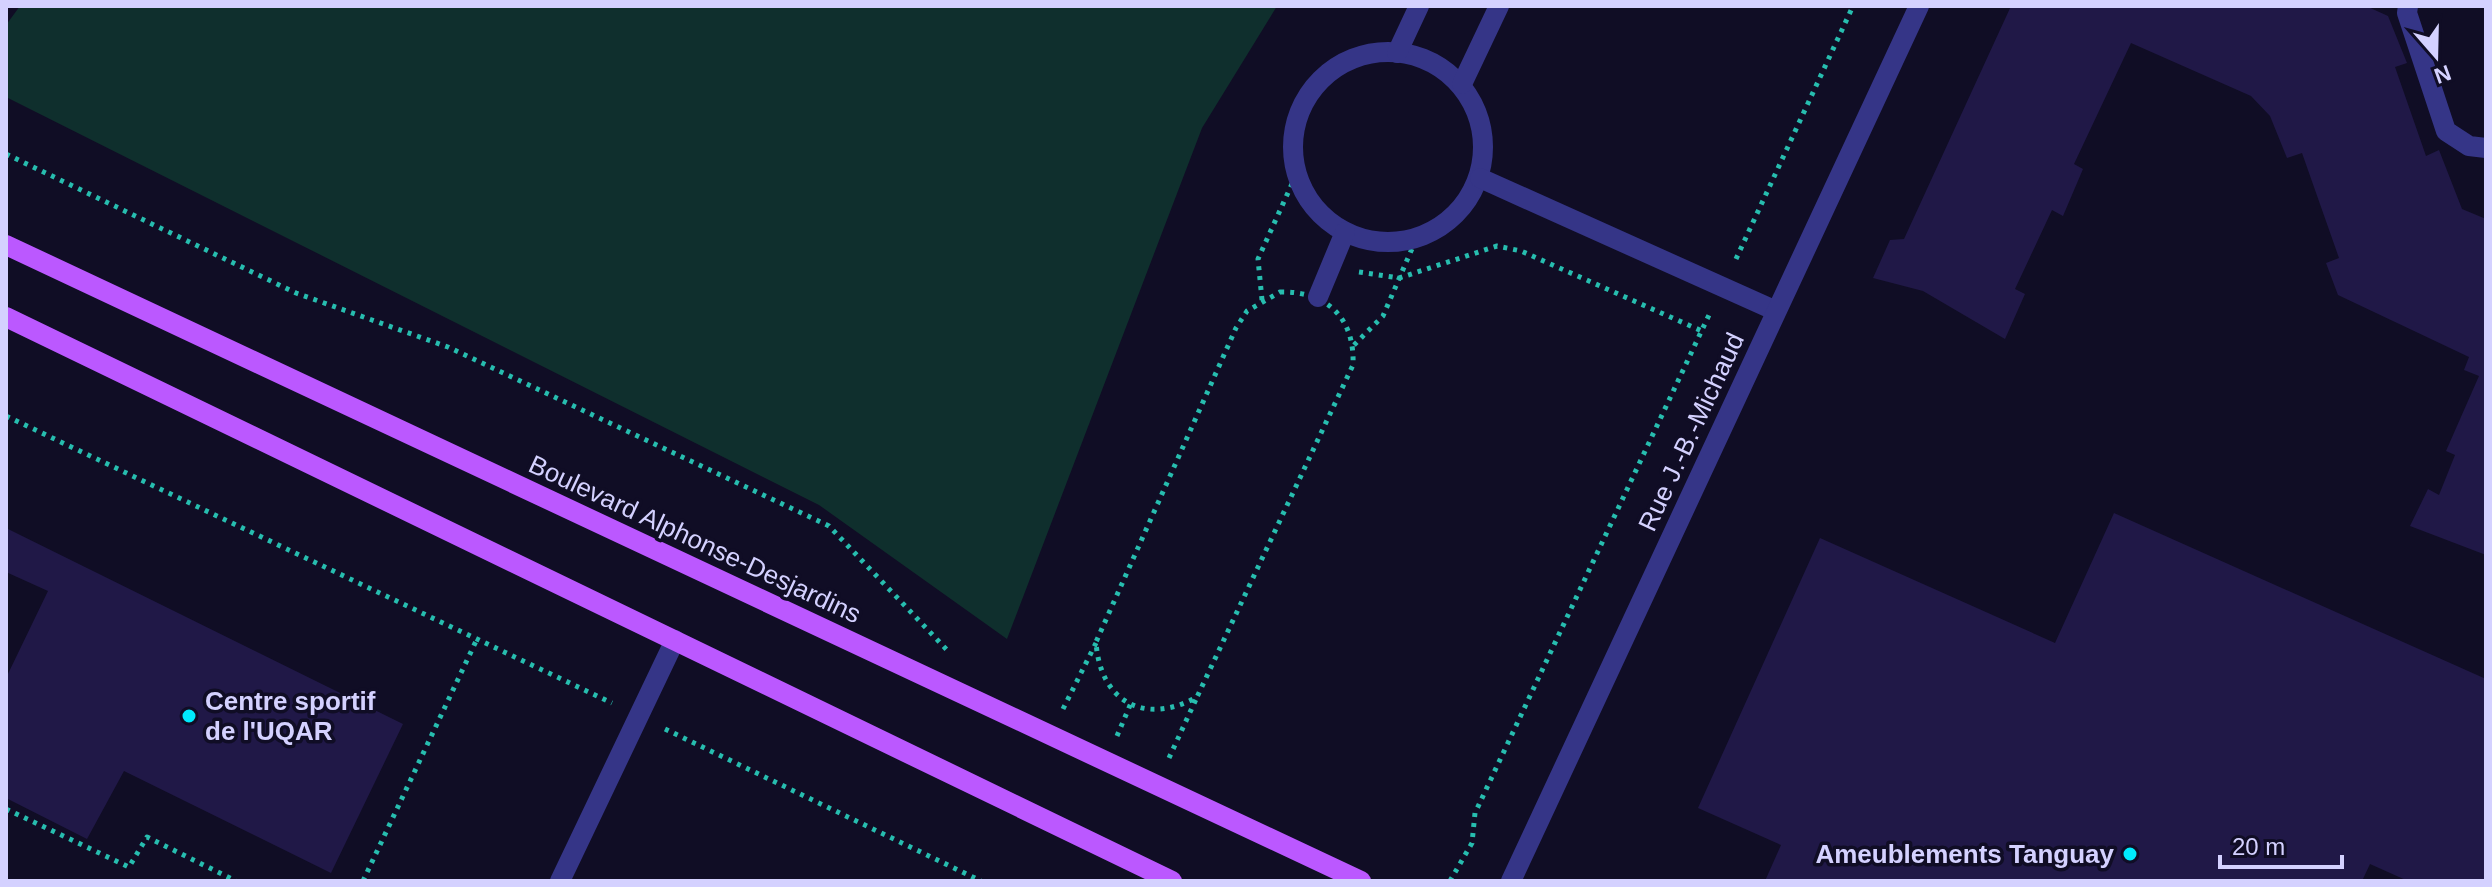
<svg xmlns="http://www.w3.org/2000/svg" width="2492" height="887" font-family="Helvetica,sans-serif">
<rect width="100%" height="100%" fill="#100d25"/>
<polygon fill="#0f2f2d" points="20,6 1277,6 1202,128 1007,639 819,505 6,97 6,25"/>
<g fill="#201847">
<polygon points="2011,6 2366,6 2388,16 2407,63 2395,67 2426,156 2439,150 2462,209 2486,219 2486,555 2410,526 2428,489 2439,495 2455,455 2446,451 2479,376 2464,370 2469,357 2338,295 2326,263 2339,258 2302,153 2287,158 2270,116 2251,96 2131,43 2074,164 2083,169 2063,216 2052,210 2015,289 2025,294 2005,339 1923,291 1873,278 1890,240 1904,239"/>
<polygon points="2114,513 2486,679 2486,881 2408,881 2370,864 2362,881 1765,881 1781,845 1698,808 1820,538 2055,643"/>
<polygon points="8,529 403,724 331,873 124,771 87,839 6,798 6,678 48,591 6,572"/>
</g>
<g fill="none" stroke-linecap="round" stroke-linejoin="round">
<g stroke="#27bdaf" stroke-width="5" stroke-dasharray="4 6" stroke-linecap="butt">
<polyline points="6,154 296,293 448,347 829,526 947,650"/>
<polyline points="1736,259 1853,6"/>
<polyline points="1359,272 1399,278 1497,246 1521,251 1702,331"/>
<path d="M1280,292c47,-1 75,26 73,73l-156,332c-52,29 -97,5 -101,-55l140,-314 11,-17z"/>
<polyline points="1262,300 1258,259 1296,175"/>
<polyline points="1354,345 1383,316 1417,237"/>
<polyline points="6,416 612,703"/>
<polyline points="1063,709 1096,643"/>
<polyline points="665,729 981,881"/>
<polyline points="1117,736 1131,703"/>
<polyline points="1169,758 1197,697"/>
<polyline points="6,809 129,867 147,837 236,881"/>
<polyline points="363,881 477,639"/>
<polyline points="1450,881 1472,843 1475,813 1709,315"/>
</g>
<g stroke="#353587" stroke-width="20">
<polyline points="2408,6 2407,13 2446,131 2469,146 2486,148"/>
<circle cx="1388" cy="147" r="95"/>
<polyline points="1397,53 1419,6"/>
<polyline points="1462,84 1499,6"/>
<polyline points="1480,178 1776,311"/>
<polyline points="1318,297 1345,232"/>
<polyline points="560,881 675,640"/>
<polyline points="1511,881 1919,6"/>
</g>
<g stroke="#bb58ff" stroke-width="20">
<polyline points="6,245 1361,881"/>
<polyline points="6,317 1172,881"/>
</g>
</g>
<g fill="#00eafc" stroke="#100d25" stroke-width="3">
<circle cx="189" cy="716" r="8"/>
<circle cx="2130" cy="854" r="8"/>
</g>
<g text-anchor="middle" stroke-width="7" stroke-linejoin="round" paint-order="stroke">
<g font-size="26" fill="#d4d1ff" stroke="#100d25">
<text transform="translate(1691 432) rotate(-65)" y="9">Rue J.-B.-Michaud</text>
<text transform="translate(695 539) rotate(25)" y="9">Boulevard Alphonse-Desjardins</text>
</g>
<g font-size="26" font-weight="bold" fill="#d4d1ff" stroke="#100d25" text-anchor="start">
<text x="205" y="710">Centre sportif<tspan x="205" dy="30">de l'UQAR</tspan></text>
<text x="2114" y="863" text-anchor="end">Ameublements Tanguay</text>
</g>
</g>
<rect width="2492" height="887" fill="none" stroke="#d4d1ff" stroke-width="16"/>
<g transform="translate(2436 56) rotate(160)" stroke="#100d25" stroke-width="6" paint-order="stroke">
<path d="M0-6L14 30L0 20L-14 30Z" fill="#d4d1ff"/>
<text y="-12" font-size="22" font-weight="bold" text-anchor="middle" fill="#d4d1ff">N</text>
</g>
<path d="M2220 855v12h122v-12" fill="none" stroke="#d4d1ff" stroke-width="4"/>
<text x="2232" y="855" font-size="24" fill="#d4d1ff" stroke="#100d25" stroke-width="6" paint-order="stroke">20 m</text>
</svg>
